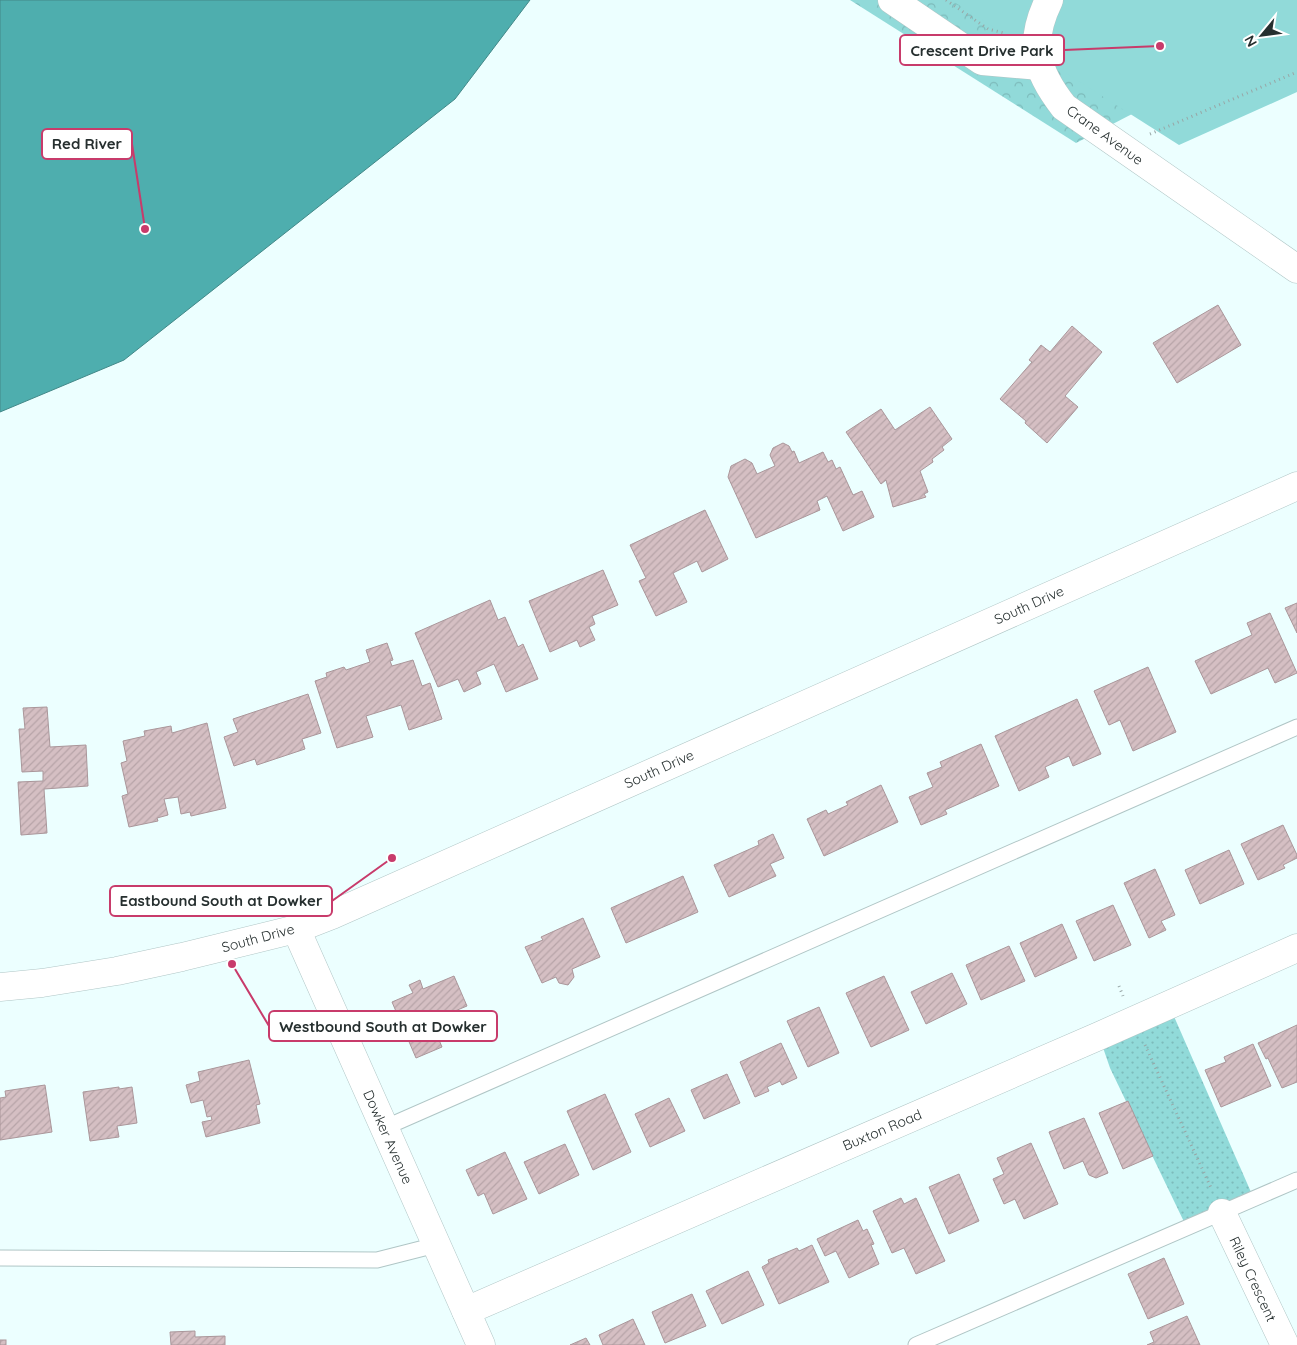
<svg xmlns="http://www.w3.org/2000/svg" width="1297" height="1345" font-family="Quicksand,sans-serif">
<defs>
<pattern id="grass-dots" width="8" height="8" patternUnits="userSpaceOnUse" patternTransform="scale(1.25)"><rect width="8" height="8" fill="#91dad9"/><path d="M2 2h.1M6 6h.1" fill="none" stroke="#7dbbbb" stroke-width="1.8" stroke-linecap="round"/></pattern>
<pattern id="forest-crowns" width="20" height="18" patternUnits="userSpaceOnUse" patternTransform="scale(1.25)"><rect width="20" height="18" fill="#91dad9"/><path d="M2 6a3 3 0 1 1 6 0M12 15a3 3 0 1 1 6 0" fill="none" stroke="#7dbbbb"/></pattern>
<pattern id="building-hatch" width="6" height="6" patternUnits="userSpaceOnUse" patternTransform="scale(1.25)"><rect width="6" height="6" fill="#d5bfc3"/><path d="M-1 1l2-2M0 6l6-6M5 7l2-2" fill="none" stroke="#b7a4a8"/></pattern>
</defs>
<rect width="100%" height="100%" fill="#ecffff"/>
<polygon fill="url(#grass-dots)" points="1169,1005 1254,1199 1187,1228 1110,1068 1099,1036"/>
<polygon fill="url(#forest-crowns)" points="850,0 1032,0 1134,113 1076,143"/>
<polygon fill="#91dad9" points="951,0 1297,0 1297,92 1179,145"/>
<polygon fill="#4eaeae" stroke="#428888" points="0,0 530,0 455,99 124,360 0,412"/>
<g fill="url(#building-hatch)" stroke="#aa969a">
<polygon points="1218,305 1241,345 1177,383 1153,343"/>
<polygon points="1072,326 1102,352 1065,396 1078,407 1047,443 1025,423 1026,421 1000,399 1032,362 1029,360 1041,345 1050,352"/>
<polygon points="930,407 952,439 942,447 944,450 932,459 933,462 920,471 928,492 924,494 926,497 893,507 886,480 881,484 846,432 881,409 895,430"/>
<polygon points="783,443 789,446 792,452 794,451 799,463 823,452 828,462 832,460 836,469 840,467 853,495 862,491 874,517 843,531 827,496 817,501 820,510 756,538 728,477 731,466 745,459 752,463 757,474 775,466 770,455 773,448"/>
<polygon points="705,510 728,559 702,572 697,561 673,573 687,602 656,616 639,581 646,578 630,545"/>
<polygon points="603,570 618,605 592,616 595,624 589,627 595,640 580,647 577,640 550,652 529,601"/>
<polygon points="490,600 498,620 505,617 518,647 523,644 538,679 506,692 494,664 476,672 481,684 464,692 458,679 438,687 415,633"/>
<polygon points="1297,603 1297,633 1285,608"/>
<polygon points="1270,613 1297,673 1275,683 1268,668 1211,694 1195,661 1252,635 1247,623"/>
<polygon points="387,643 393,660 390,661 392,666 413,660 422,686 430,683 442,719 409,730 401,705 366,716 373,737 337,748 315,681 327,677 326,673 344,667 346,670 370,662 366,650"/>
<polygon points="1148,667 1176,732 1133,751 1120,720 1109,725 1094,691"/>
<polygon points="308,694 321,733 302,739 305,749 257,765 255,759 234,766 224,737 238,732 233,719"/>
<polygon points="1077,699 1101,754 1073,766 1069,756 1045,767 1049,777 1019,791 995,736"/>
<polygon points="47,707 50,747 86,745 88,786 44,789 47,833 21,835 18,782 43,781 43,771 22,772 19,729 25,729 23,708"/>
<polygon points="207,723 226,808 191,816 190,812 181,814 178,797 164,799 168,815 157,818 158,821 129,827 122,796 128,794 121,763 127,761 123,741 145,736 144,731 171,726 172,733"/>
<polygon points="981,744 999,786 945,810 947,814 921,825 909,797 933,787 927,773 942,767 940,762"/>
<polygon points="881,785 898,822 824,856 807,819 826,810 828,814 848,805 846,802"/>
<polygon points="1283,825 1297,855 1297,858 1283,865 1285,868 1258,880 1241,844"/>
<polygon points="773,834 784,858 770,864 776,876 729,897 714,865 759,845 758,841"/>
<polygon points="1229,850 1244,884 1200,904 1185,870"/>
<polygon points="1155,869 1175,915 1161,921 1166,930 1149,938 1124,883"/>
<polygon points="683,876 698,912 626,943 611,908"/>
<polygon points="1113,905 1131,945 1094,961 1076,921"/>
<polygon points="583,918 600,957 572,969 574,977 568,985 559,983 556,977 542,983 525,947 543,940 541,937"/>
<polygon points="1062,924 1077,958 1035,977 1020,943"/>
<polygon points="1009,946 1025,981 981,1000 966,965"/>
<polygon points="952,973 967,1004 926,1024 911,992"/>
<polygon points="454,976 467,1006 431,1021 442,1047 416,1058 392,1002 413,993 409,985 420,980 423,989"/>
<polygon points="884,976 909,1030 871,1047 846,993"/>
<polygon points="819,1007 839,1053 808,1067 787,1021"/>
<polygon points="1297,1025 1297,1082 1282,1088 1268,1058 1266,1059 1258,1043"/>
<polygon points="781,1043 797,1078 782,1085 780,1081 767,1087 769,1091 755,1097 740,1062"/>
<polygon points="1253,1044 1271,1086 1221,1107 1205,1070 1226,1062 1224,1057"/>
<polygon points="249,1060 260,1104 256,1105 260,1123 206,1137 202,1122 212,1120 211,1116 207,1117 203,1100 191,1103 186,1085 200,1081 198,1072"/>
<polygon points="727,1074 740,1103 704,1119 691,1090"/>
<polygon points="45,1085 52,1132 0,1140 0,1098 6,1097 5,1091"/>
<polygon points="119,1087 119,1089 132,1087 137,1123 117,1126 119,1137 90,1141 83,1092"/>
<polygon points="605,1094 631,1152 593,1170 567,1111"/>
<polygon points="669,1098 685,1131 650,1147 635,1114"/>
<polygon points="1128,1101 1153,1156 1123,1169 1099,1113"/>
<polygon points="1084,1118 1108,1173 1096,1178 1089,1175 1083,1161 1064,1169 1049,1132"/>
<polygon points="1031,1143 1058,1204 1024,1219 1015,1199 1004,1204 993,1179 1004,1174 997,1158"/>
<polygon points="565,1144 579,1175 539,1194 524,1162"/>
<polygon points="505,1152 527,1199 493,1214 484,1193 478,1196 466,1170"/>
<polygon points="959,1174 979,1221 949,1234 929,1187"/>
<polygon points="901,1198 904,1204 916,1198 945,1261 916,1274 904,1248 892,1253 873,1211"/>
<polygon points="858,1220 863,1231 867,1229 874,1244 871,1245 879,1264 849,1278 836,1251 825,1256 817,1239"/>
<polygon points="812,1245 829,1282 779,1304 762,1267 769,1263 768,1260 797,1248 799,1251"/>
<polygon points="1164,1258 1184,1304 1148,1319 1128,1274"/>
<polygon points="748,1271 764,1305 722,1324 706,1291"/>
<polygon points="692,1294 706,1326 665,1343 652,1312"/>
<polygon points="1187,1316 1200,1345 1147,1345 1154,1342 1150,1332"/>
<polygon points="633,1319 645,1345 603,1345 599,1335"/>
<polygon points="195,1331 195,1337 225,1336 225,1345 171,1345 170,1332"/>
<polygon points="586,1338 590,1345 570,1345"/>
<rect x="0" y="1340" width="6" height="5"/>
</g>
<g fill="none" stroke-linecap="round" stroke-linejoin="round">
<defs>
<g id="service">
<polyline points="384,1128 1297,727"/>
<polyline points="0,1258 377,1260 436,1245"/>
<polyline points="916,1345 1297,1180"/>
</g>
<g id="minor">
<polyline points="892,0 982,61 1040,66"/>
<path d="M1049,0c-21,43 -14,70 15,107l233,162"/>
<polyline points="296,929 481,1345"/>
<polyline points="0,987 42,983 117,971 182,957 296,929 332,915 1297,486"/>
<polyline points="1222,1213 1285,1345"/>
<polyline points="466,1311 1099,1036 1297,948"/>
</g>
</defs>
<use href="#service" stroke="#b0c6c6" stroke-width="17"/>
<use href="#minor" stroke="#b0c6c6" stroke-width="29"/>
<g stroke="#98a6a6" stroke-width="3" stroke-dasharray="1 4" stroke-linecap="butt">
<polyline points="946,0 988,29 1004,33"/>
<polyline points="1150,134 1297,72"/>
<polyline points="1119,986 1123,996"/>
<polyline points="1145,1045 1212,1190"/>
</g>
<use href="#service" stroke="#fff" stroke-width="15"/>
<use href="#minor" stroke="#fff" stroke-width="28"/>
</g>
<g text-anchor="middle" stroke-width="4" stroke-linejoin="round" paint-order="stroke">
<g font-size="14" fill="#262f2f" stroke="#fff">
<text transform="translate(1105 135) rotate(36)" y="5">Crane Avenue</text>
<text transform="translate(1029 605) rotate(-24)" y="5">South Drive</text>
<text transform="translate(659 769) rotate(-24)" y="5">South Drive</text>
<text transform="translate(258 938) rotate(-15)" y="5">South Drive</text>
<text transform="translate(882 1130) rotate(-23)" y="5">Buxton Road</text>
<text transform="translate(388 1137) rotate(66)" y="5">Dowker Avenue</text>
<text transform="translate(1253 1279) rotate(65)" y="5">Riley Crescent</text>
</g>
</g>
<path fill="none" stroke="#c83b6b" stroke-width="2" d="M1160 46L1064 50M145 229L132 144M392 858L332 901M232 964L269 1026"/>
<g fill="#c83b6b" stroke="#fff" stroke-width="2">
<circle cx="1160" cy="46" r="5"/>
<circle cx="145" cy="229" r="5"/>
<circle cx="392" cy="858" r="5"/>
<circle cx="232" cy="964" r="5"/>
</g>
<g fill="#fff" stroke="#c83b6b" stroke-width="2">
<rect x="900" y="35" width="164" height="30" rx="5"/>
<rect x="42" y="129" width="90" height="30" rx="5"/>
<rect x="110" y="886" width="222" height="30" rx="5"/>
<rect x="269" y="1011" width="228" height="30" rx="5"/>
</g>
<g font-size="15" text-anchor="middle" font-weight="bold" fill="#262f2f">
<text x="982" y="56">Crescent Drive Park</text>
<text x="87" y="149">Red River</text>
<text x="221" y="906">Eastbound South at Dowker</text>
<text x="383" y="1032">Westbound South at Dowker</text>
</g>
<g transform="translate(1262 35) rotate(241)" stroke="#ffffff" stroke-width="4" paint-order="stroke">
<path d="M0-4L9 19L0 12L-9 19Z" fill="#262f2f"/>
<text y="-8" font-size="14" font-weight="bold" text-anchor="middle" fill="#262f2f">N</text>
</g>
</svg>
